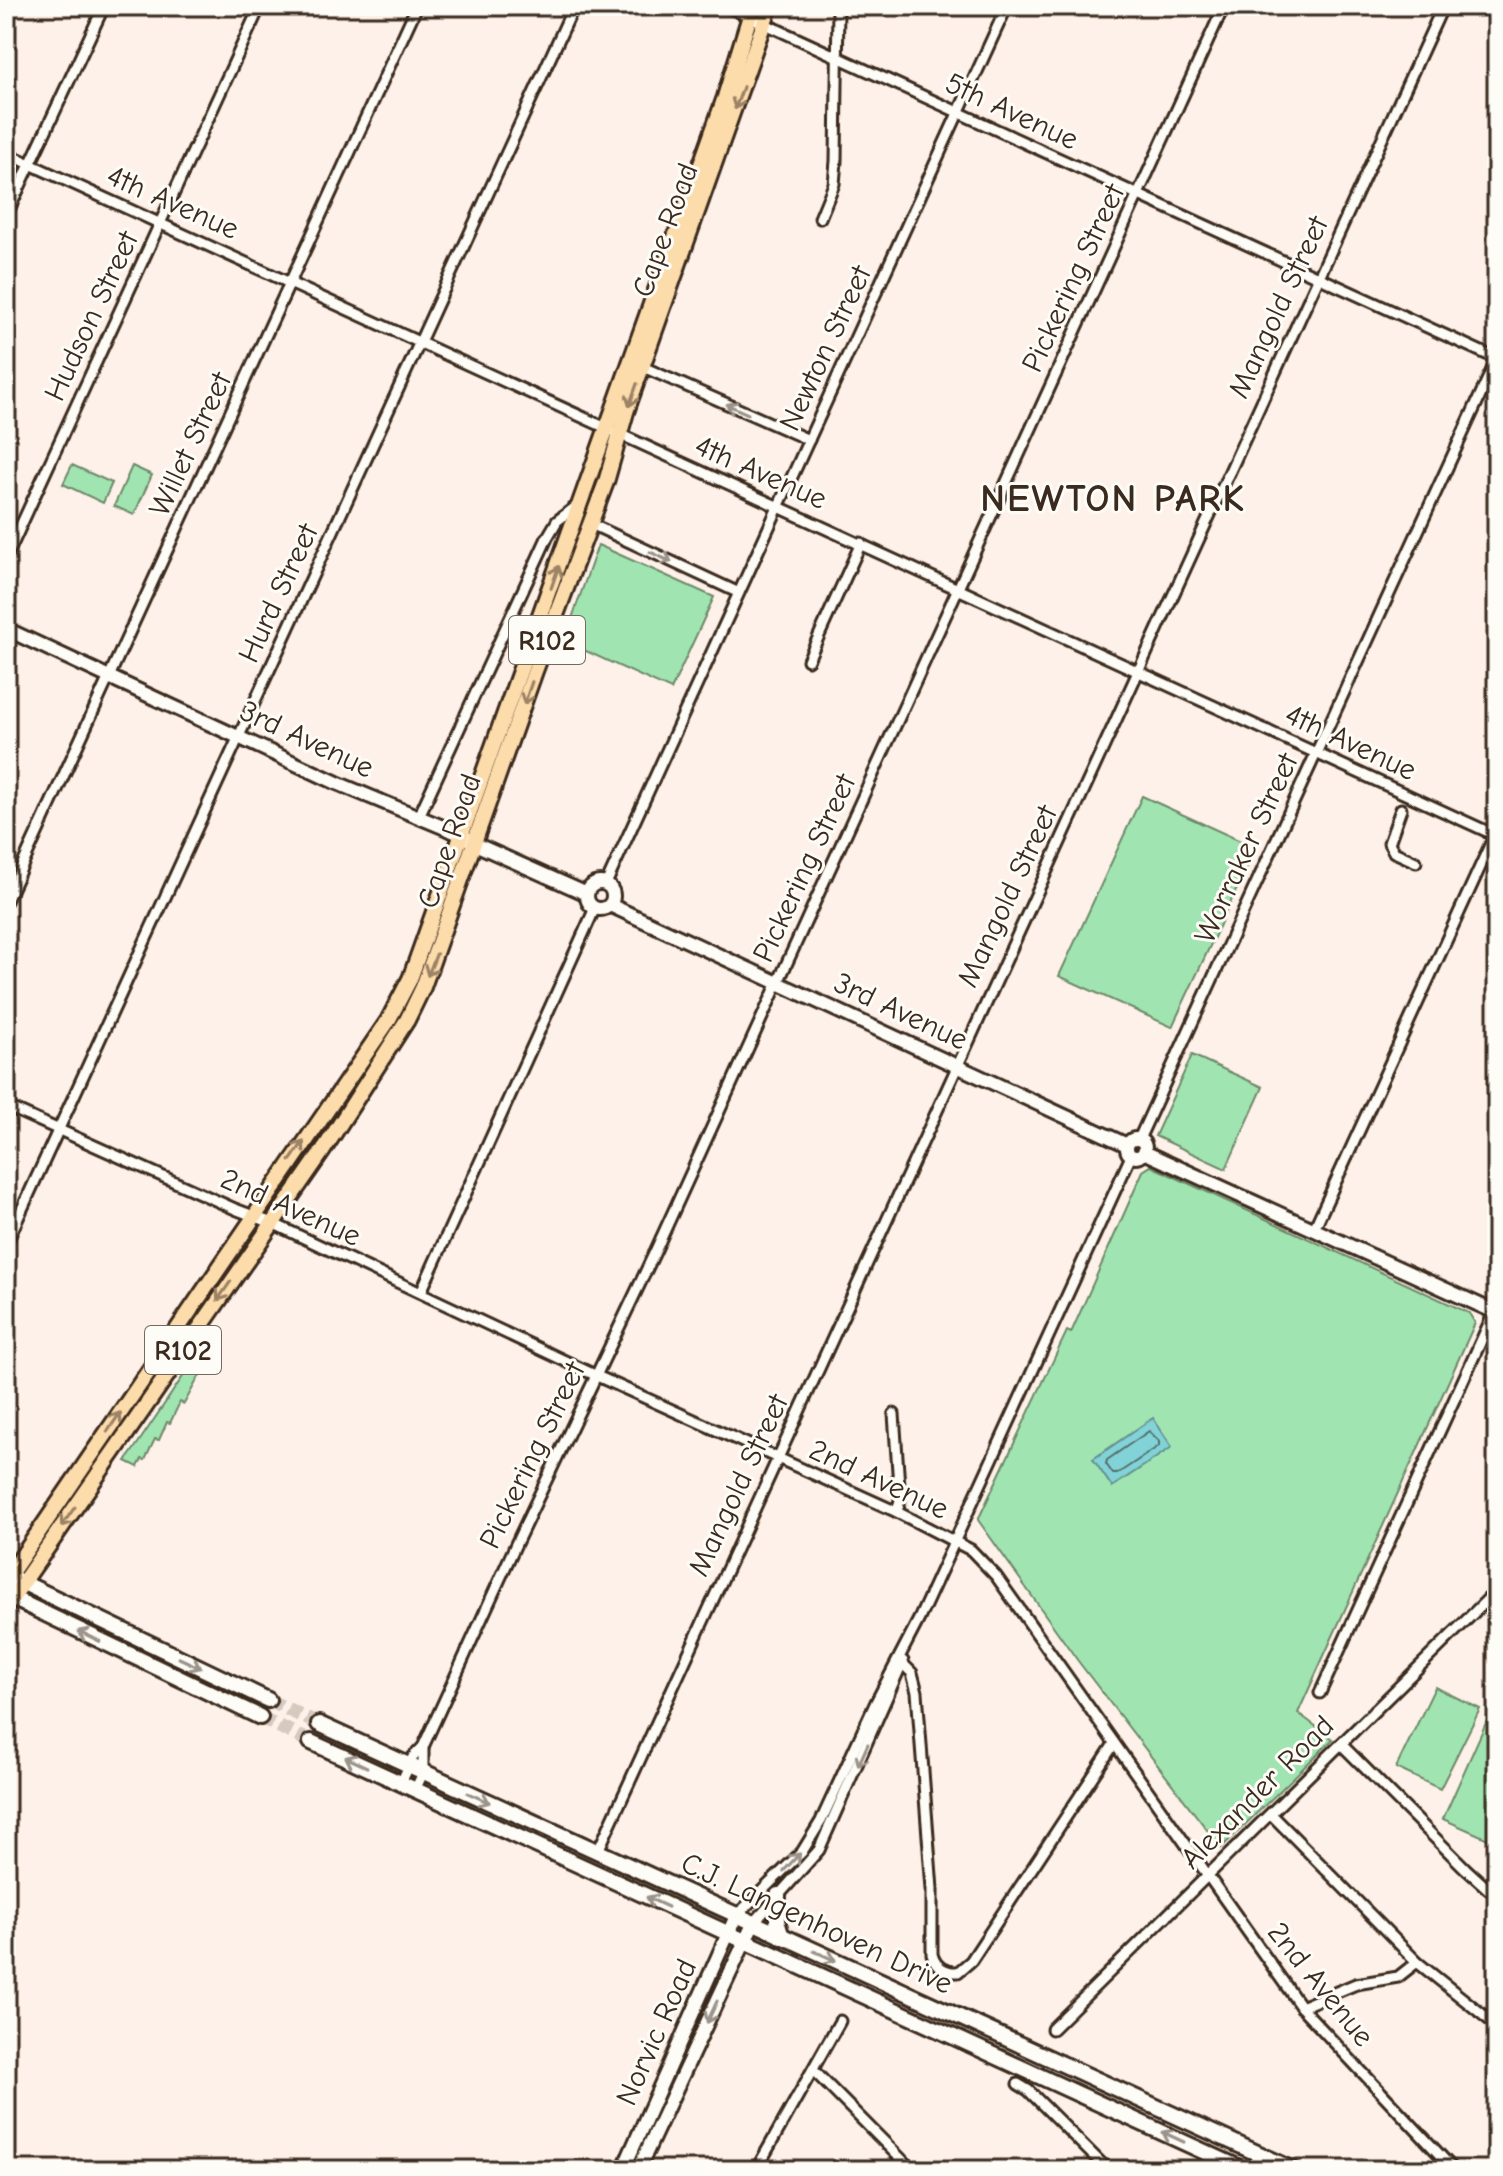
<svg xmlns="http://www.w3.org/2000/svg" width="1503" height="2176" font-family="'Comic Neue',sans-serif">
<rect width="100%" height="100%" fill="#fdf1e9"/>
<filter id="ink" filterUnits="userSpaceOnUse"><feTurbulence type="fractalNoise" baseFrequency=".0125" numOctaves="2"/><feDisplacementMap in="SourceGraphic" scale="16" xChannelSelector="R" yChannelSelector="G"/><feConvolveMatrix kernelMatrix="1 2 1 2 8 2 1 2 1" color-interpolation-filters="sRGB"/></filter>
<g filter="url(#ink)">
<g fill="#a0e5b1" stroke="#6e8868" stroke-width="2">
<polygon points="72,465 112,483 103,503 63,484"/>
<polygon points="132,466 152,475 134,515 114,506"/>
<polygon points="598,545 714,597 671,690 564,641"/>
<polygon points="1142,796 1256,848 1172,1027 1059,976"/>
<polygon points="1192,1055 1263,1087 1226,1169 1155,1136"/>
<polygon points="1151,1166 1469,1313 1475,1323 1298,1713 1333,1739 1221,1848 1078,1661 978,1520 1067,1331 1071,1333 1143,1171"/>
<polygon points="188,1369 201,1373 184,1404 180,1402 170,1423 167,1422 159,1440 155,1439 145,1460 142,1459 138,1467 126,1461"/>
<polygon points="1435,1687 1480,1709 1440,1789 1396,1768"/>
<polygon points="1493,1707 1497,1709 1497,1843 1443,1819"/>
</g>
<polygon fill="#81d3d8" stroke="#658f8e" stroke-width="2" points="1153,1418 1172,1447 1112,1487 1093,1459"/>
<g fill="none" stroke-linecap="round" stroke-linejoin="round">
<polygon stroke="#576e68" stroke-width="2" points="1149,1431 1159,1441 1159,1446 1117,1474 1113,1474 1106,1464 1107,1460"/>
<g stroke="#d6c9c0" stroke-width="14" stroke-dasharray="14 7" stroke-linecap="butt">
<polyline points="268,1700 319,1724"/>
<polyline points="260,1717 311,1742"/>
</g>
<defs>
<g id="minor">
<polyline points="726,6 1497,359"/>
<polyline points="6,153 1497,836"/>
<polyline points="6,216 104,6"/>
<polyline points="820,218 834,184 836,161 838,6"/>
<polyline points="643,367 809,440"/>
<polyline points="591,524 737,592"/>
<polyline points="6,558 260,6"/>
<polyline points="808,660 861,543"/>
<polyline points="1401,809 1389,843 1394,852 1416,862"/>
<polyline points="419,816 547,538 557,521 578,505"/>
<polyline points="606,884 1007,6"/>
<polyline points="6,901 417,6"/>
<polyline points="6,1106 235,1209 272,1223 597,1376 897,1512 971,1550 996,1576 1301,2007 1454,2170"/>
<polyline points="1139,1139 1497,359"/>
<polyline points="1314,1229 1497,830"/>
<polyline points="6,1244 574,6"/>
<polyline points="421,1292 595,908"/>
<polyline points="894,1414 900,1500 897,1512"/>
<path d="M899,1660l13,13 5,19 15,197v65c3,13 14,19 26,18l13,-11 143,-217"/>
<polyline points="1320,1693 1497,1306"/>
<polyline points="1341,1744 1466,1869 1488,1889 1497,1894"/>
<polyline points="401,1783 413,1757 423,1747 515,1546 654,1254 1224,6"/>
<polyline points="415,1790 423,1773 423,1747"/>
<polyline points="1271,1814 1417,1962 1497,2026"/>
<polyline points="598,1851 1443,6"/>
<polyline points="736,1916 802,1852 821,1821 876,1702 919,1619 1131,1156"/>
<polyline points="753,1924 819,1850 903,1661"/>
<polyline points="1301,2007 1356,1984 1398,1977 1417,1962"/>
<polyline points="1052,2029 1497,1590"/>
<polyline points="813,2070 912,2170"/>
<polyline points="1018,2084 1028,2090 1108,2170"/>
<polyline points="756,2170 840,2021"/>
</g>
<g id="tertiary">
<polyline points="6,629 337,783 462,835 475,844 587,894"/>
<circle cx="600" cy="896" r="13"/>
<polyline points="610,905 1127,1145"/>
<circle cx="1136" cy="1148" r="9"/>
<polyline points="1144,1152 1497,1313"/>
<polyline points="623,2170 736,1916"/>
<polyline points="638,2170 753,1924"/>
</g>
<g id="secondary">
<polyline points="9,1576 268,1700"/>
<polyline points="6,1595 260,1717"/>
<polyline points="319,1724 1294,2170"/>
<polyline points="311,1742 1244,2170"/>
<polyline points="778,1895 777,1921 782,1937"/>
</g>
<g id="primary">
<polyline points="6,1580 388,1021 410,979 725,97 753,6"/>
<polyline points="6,1607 322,1152 407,1020 423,987 535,671 606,482 626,412 770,6"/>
</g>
</defs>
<use href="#minor" stroke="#3b2a1e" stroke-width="15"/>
<use href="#tertiary" stroke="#3b2a1e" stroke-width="18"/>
<use href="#secondary" stroke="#3b2a1e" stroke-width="20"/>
<use href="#primary" stroke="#3b2a1e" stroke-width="20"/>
<use href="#minor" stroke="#fdfcf7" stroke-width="9"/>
<use href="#tertiary" stroke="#fdfcf7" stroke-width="12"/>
<use href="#secondary" stroke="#fdfcf7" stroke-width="14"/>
<use href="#primary" stroke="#fddcac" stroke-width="14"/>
</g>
<defs><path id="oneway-shaft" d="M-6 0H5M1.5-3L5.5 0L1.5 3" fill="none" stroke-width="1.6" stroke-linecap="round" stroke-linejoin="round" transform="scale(2)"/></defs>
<g stroke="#9c8365">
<use href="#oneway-shaft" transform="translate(739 98) rotate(110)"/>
<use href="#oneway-shaft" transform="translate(633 395) rotate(110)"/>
<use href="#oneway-shaft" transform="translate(555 577) rotate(-71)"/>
<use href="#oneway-shaft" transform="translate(528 693) rotate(109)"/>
<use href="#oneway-shaft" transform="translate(432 965) rotate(112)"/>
<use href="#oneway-shaft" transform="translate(297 1151) rotate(-55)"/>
<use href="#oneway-shaft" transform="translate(224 1291) rotate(125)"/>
<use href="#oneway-shaft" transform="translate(114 1422) rotate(-56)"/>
<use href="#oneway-shaft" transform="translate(68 1517) rotate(125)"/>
</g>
<g stroke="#9c938a">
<use href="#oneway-shaft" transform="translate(737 409) rotate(-156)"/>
<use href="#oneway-shaft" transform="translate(661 557) rotate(25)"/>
<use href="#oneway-shaft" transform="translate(89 1636) rotate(-154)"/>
<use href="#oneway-shaft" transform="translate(190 1663) rotate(25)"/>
<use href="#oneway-shaft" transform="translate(863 1755) rotate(114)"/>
<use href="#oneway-shaft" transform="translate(356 1762) rotate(-155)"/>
<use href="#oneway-shaft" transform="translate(479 1798) rotate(24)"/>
<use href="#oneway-shaft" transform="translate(792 1862) rotate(-47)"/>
<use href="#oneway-shaft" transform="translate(657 1902) rotate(-155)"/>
<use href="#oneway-shaft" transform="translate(825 1956) rotate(24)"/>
<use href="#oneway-shaft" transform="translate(712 2012) rotate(115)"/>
<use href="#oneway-shaft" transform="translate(1173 2137) rotate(-155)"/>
</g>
</g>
<g text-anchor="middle" stroke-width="6" stroke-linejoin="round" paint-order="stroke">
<g fill="#fdfcf7" stroke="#75695f" stroke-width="2">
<rect x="509" y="616" width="76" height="48" rx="6"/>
<rect x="145" y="1326" width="76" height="48" rx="6"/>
</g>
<g font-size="28" font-weight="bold" fill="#3b2a1e">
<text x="547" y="650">R102</text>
<text x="183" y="1360">R102</text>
</g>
<g font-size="30" fill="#3b2a1e" stroke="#fdfcf7">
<text transform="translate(1012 111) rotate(25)" y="10">5th Avenue</text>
<text transform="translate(173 202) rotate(24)" y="10">4th Avenue</text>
<text transform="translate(665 230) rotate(-70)" y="10">Cape Road</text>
<text transform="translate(1073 278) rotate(-65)" y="10">Pickering Street</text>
<text transform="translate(1278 307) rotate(-65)" y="10">Mangold Street</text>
<text transform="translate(91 316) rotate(-65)" y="10">Hudson Street</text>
<text transform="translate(825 348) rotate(-65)" y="10">Newton Street</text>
<text transform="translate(190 444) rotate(-65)" y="10">Willet Street</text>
<text transform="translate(761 472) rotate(24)" y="10">4th Avenue</text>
<text transform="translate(278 593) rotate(-65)" y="10">Hurd Street</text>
<text transform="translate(307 739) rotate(25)" y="10">3rd Avenue</text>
<text transform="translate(1351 742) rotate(25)" y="10">4th Avenue</text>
<text transform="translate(449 841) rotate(-71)" y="10">Cape Road</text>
<text transform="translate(1246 848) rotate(-65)" y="10">Worraker Street</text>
<text transform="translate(804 868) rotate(-65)" y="10">Pickering Street</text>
<text transform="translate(1007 896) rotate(-65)" y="10">Mangold Street</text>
<text transform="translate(901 1011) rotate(25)" y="10">3rd Avenue</text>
<text transform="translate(291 1207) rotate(24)" y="10">2nd Avenue</text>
<text transform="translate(532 1455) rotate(-64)" y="10">Pickering Street</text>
<text transform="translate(879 1479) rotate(25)" y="10">2nd Avenue</text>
<text transform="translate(738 1485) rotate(-65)" y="10">Mangold Street</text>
<text transform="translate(1257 1792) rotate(-45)" y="10">Alexander Road</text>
<text transform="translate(817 1923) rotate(25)" y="10">C.J. Langenhoven Drive</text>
<text transform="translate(1321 1984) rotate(51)" y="10">2nd Avenue</text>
<text transform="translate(656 2032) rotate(-66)" y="10">Norvic Road</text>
</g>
<g font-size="38" font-weight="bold" letter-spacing="2" fill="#3b2a1e" stroke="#fdfcf7">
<text x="1113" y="511">NEWTON PARK</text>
</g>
</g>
<rect width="1503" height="2176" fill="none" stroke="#fdfcf7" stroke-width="32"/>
<rect x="16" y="16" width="1471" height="2144" fill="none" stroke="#3b2a1e" stroke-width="3" filter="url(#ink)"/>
</svg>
